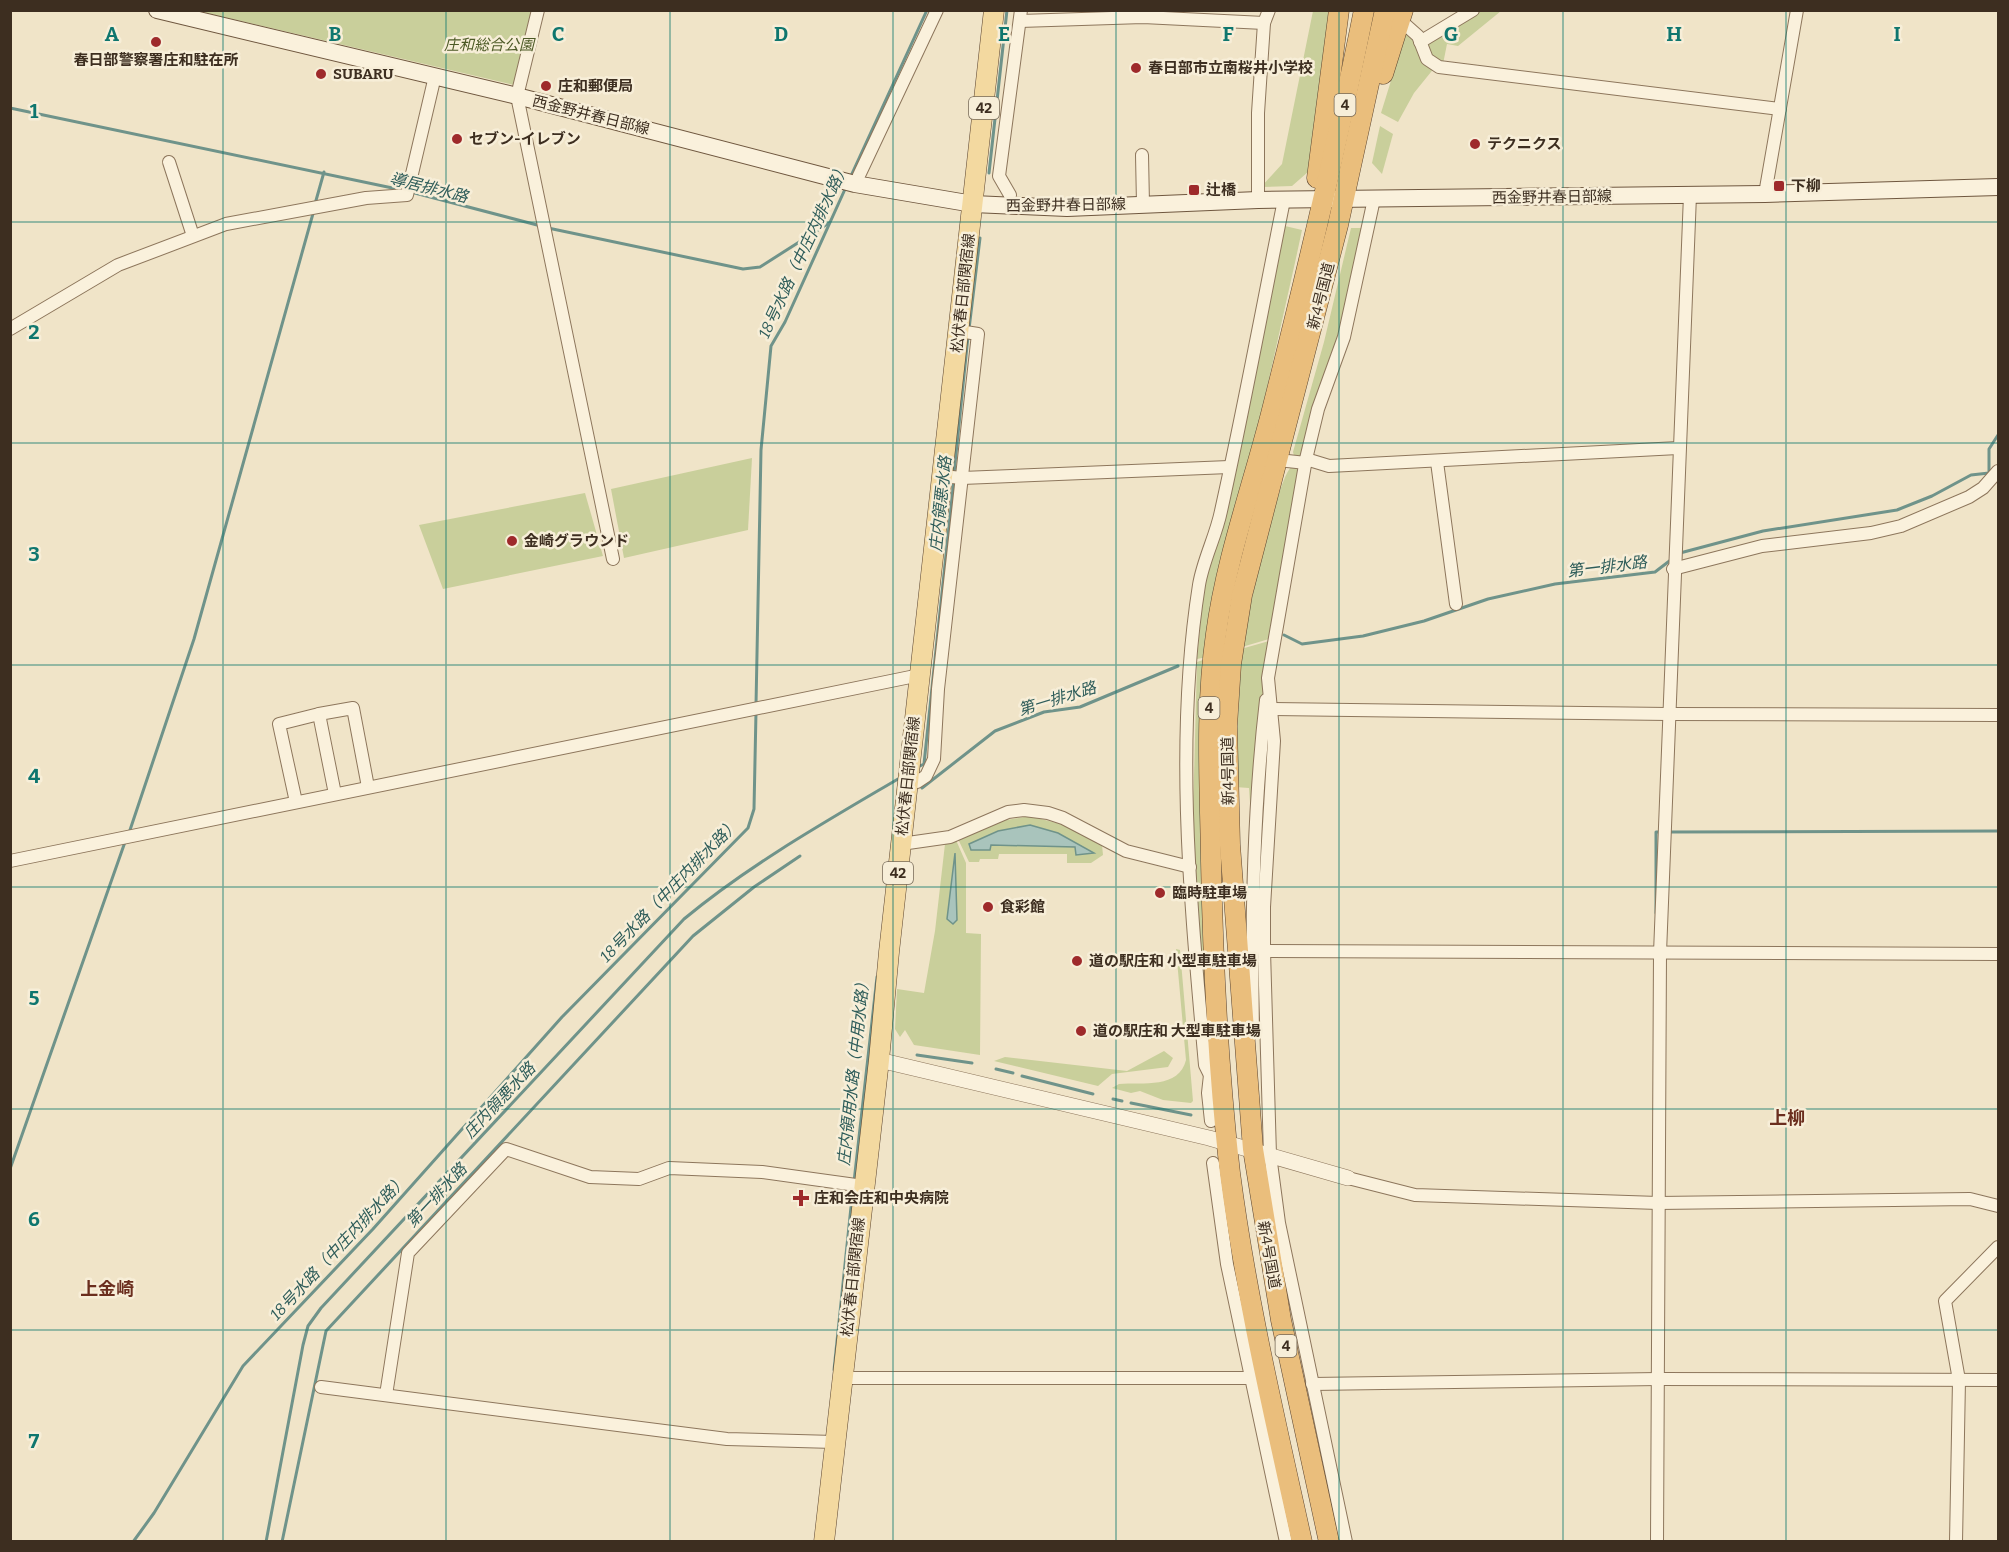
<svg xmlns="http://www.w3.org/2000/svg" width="2009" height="1552" font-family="Bitter,'Noto Sans JP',serif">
<rect width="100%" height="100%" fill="#f0e4c8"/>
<g fill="#c9cf9b" fill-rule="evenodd">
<polygon points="198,11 532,11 514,85"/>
<polygon points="1313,11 1329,11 1308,172 1292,186 1261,187 1282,164"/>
<polygon points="1481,11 1501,11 1458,46 1447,44 1443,64 1436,62 1424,44"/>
<polygon points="1407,29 1435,67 1414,93 1398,122 1381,113"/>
<polygon points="1380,126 1393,134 1382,174 1372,163"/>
<polygon points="1285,226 1302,230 1296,258 1207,657 1197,659 1204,584"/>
<polygon points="1351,228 1364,228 1341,330 1303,459 1294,456 1293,452 1324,342"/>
<polygon points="752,458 748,530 624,558 611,489"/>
<path d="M1292,466h8l-31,173 -27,8c5,-28 34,-168 50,-181z"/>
<polygon points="585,493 603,556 443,589 419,525"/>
<polygon points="1269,641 1251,817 1249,788 1235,787 1241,649"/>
<polygon points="1206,659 1212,1071 1197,946 1193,814 1197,662"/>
<path d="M1030,816l34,9 38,20 1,10 -12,8h-24v-9h-68l-1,5h-18l-1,3h-10l-11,-23 37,-17zM1030,825l28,8 36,20 -18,2 -1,-8 -84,-2 -1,5h-18l-3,-6 29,-13z"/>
<polygon points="956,840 966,863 966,933 981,934 980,1055 914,1045 905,1030 900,1037 895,1029 897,989 924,993 935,931 945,844"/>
<path d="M1176,949l4,1 13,151 -2,2 -28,-3 -23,-9 -9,2 -19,-5 7,-4c24,-2 60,5 67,-24z"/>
<polygon points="1164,1051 1173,1058 1168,1067 1112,1074 1098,1086 994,1061 1005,1057 1127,1071"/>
</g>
<g fill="#a9c4bc" stroke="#6f938a" stroke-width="1.5">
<polygon points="1030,825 1058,833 1094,853 1076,855 1075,847 991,845 990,850 971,850 969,844 998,831"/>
<polygon points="955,853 957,920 953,924 947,919"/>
</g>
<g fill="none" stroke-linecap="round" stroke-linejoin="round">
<g stroke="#6f938a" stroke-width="3">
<polyline points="10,108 402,190"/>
<polyline points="989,173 1007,10"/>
<polyline points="850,178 927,10"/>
<polyline points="411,192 541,226"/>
<polyline points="315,204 324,172"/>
<polyline points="548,228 743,269 760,267 829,223"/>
<polyline points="969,329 980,238"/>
<polyline points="954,473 968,336"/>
<polyline points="1680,553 1763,531 1897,510 1932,496 1971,475 1989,473 1989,449 1998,435"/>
<polyline points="1284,635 1302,644 1363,636 1424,621 1488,599 1555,584 1655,572 1672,559"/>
<polyline points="756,705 761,450 771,346 785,322 846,187"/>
<polyline points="918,767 924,764 954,479"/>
<polyline points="922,788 995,731 1044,712 1080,707 1178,666"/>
<polyline points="1668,832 1998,831"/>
<polyline points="129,833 194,639 314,210"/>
<polyline points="1656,913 1656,832 1661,832"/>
<polyline points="917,1055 972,1063"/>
<polyline points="996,1069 1013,1073"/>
<polyline points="1022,1076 1093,1094"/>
<polyline points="1113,1099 1122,1101"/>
<polyline points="1131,1103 1191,1115"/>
<polyline points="10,1169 125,842"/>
<polyline points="854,1182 877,977"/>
<polyline points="834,1370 853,1188"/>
<polyline points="133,1542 154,1513 243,1366 373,1229 562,1017 748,828 754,809 756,712"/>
<path d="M266,1542l37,-197 5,-19 13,-18 363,-389c65,-54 141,-97 214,-140"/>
<polyline points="282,1542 326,1331 693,936 754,887 800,856"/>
</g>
<defs>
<g id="minor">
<polyline points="538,10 517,96 613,559"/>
<polyline points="1400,20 1418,36 1427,59 1439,67 1780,109"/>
<polyline points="1020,21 1143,17 1264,23"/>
<polyline points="1420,42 1473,10"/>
<polyline points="1142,155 1143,204"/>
<polyline points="169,162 193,236"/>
<polyline points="855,184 937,10"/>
<polyline points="1765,194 1797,10"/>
<polyline points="1010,195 999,176 1021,10"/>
<polyline points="1258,200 1258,113 1264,23 1269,10"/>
<polyline points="10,329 118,265 226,224 366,198 407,195 435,76"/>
<polyline points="1306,459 1329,466 1678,448"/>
<polyline points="1278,460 1306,463"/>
<polyline points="1437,462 1456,604"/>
<polyline points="942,476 962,478 1229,467"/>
<polyline points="1673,569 1762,546 1871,533 1901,526 1969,497 1983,488 1998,471"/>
<polyline points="1273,709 1668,714 1998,715"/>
<polyline points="908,782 917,782 926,776 934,759 938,689 978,334 959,331"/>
<polyline points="335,794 319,714 353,708 368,787"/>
<polyline points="296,802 279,724 319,714"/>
<polyline points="901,844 950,837 1008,812 1024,810 1048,813 1063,818 1126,851 1190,867"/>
<polyline points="10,861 920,675"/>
<polyline points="1264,951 1998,954"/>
<path d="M1253,1033c-2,-112 0,-222 13,-333"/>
<polyline points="1210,1075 1208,1093 1211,1121"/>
<path d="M1221,1081l-11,-6 -5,-10c-14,-158 -31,-322 -6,-480 4,-25 17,-49 22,-74 23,-103 42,-207 63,-311"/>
<polyline points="1213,1163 1227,1264 1286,1542"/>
<polyline points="1348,1178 1415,1195 1658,1203 1970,1199 1998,1206"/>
<polyline points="842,1378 1250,1378"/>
<polyline points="1312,1384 1658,1379 1998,1380"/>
<polyline points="321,1387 727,1439 834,1442"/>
<polyline points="386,1395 408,1253 506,1149 590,1177 639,1179 669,1168 762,1172 863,1186"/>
<polyline points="1346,1542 1279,1223 1270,1155 1264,951 1264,907 1274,741 1268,678 1306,459 1318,409 1344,337 1374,199"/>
<polyline points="1657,1542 1660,953 1690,195"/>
<polyline points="1956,1542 1959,1380 1945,1301 1998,1247"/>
</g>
<polyline id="tertiary" points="879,1060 1209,1138 1348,1178"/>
<polyline id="secondary" points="157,10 517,96 855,184 973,204 1067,208 1258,200 1765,194 1998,187"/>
<polyline id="primary" points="824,1542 879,1060 889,952 994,10"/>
<g id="trunk">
<polyline points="1383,74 1403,10"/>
<polyline points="1317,178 1339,10"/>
<path d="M1302,1542c-27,-123 -56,-245 -72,-369 -12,-104 -17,-208 -19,-312 -1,-76 -6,-151 5,-227 10,-75 36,-146 55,-220 34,-134 66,-268 93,-404"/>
<polyline points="1329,1542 1281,1320 1253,1149 1230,845 1227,726 1231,664 1242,595 1338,225 1385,10"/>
</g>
</defs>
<use href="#minor" stroke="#8d765c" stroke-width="14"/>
<use href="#tertiary" stroke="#8d765c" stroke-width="16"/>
<use href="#secondary" stroke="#6f573f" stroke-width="18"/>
<use href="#primary" stroke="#5b4430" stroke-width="21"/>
<use href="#trunk" stroke="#5b4430" stroke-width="21"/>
<use href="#minor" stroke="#faf1dc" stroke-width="12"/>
<use href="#tertiary" stroke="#faf1dc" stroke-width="15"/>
<use href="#secondary" stroke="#faf1dc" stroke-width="16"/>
<use href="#primary" stroke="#f3d9a0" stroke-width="20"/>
<use href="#trunk" stroke="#eabe7c" stroke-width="20"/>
</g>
<path fill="none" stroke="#0f766e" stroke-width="1.5" stroke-opacity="0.55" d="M223,10v1532M446,10v1532M670,10v1532M893,10v1532M1116,10v1532M1339,10v1532M1563,10v1532M1786,10v1532M10,222h1988M10,443h1988M10,665h1988M10,887h1988M10,1109h1988M10,1330h1988"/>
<g fill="#9e2a2b" stroke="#f7eed8" stroke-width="2">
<circle cx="156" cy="42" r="6"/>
<circle cx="1136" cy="68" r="6"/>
<circle cx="321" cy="74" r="6"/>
<circle cx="546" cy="86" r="6"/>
<circle cx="457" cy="139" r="6"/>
<circle cx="1475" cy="144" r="6"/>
<rect x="1773" y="180" width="12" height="12" rx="3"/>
<rect x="1188" y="184" width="12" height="12" rx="3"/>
<circle cx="512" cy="541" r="6"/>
<circle cx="1160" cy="893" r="6"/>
<circle cx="988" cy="907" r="6"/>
<circle cx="1077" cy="961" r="6"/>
<circle cx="1081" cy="1031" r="6"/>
<path d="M798 1189h6v6h6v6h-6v6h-6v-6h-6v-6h6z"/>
</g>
<g text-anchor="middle" stroke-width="5" stroke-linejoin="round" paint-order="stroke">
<g fill="#f7eed8" stroke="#756857" stroke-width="1.5">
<rect x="1334.5" y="94" width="21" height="22" rx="4.5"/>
<rect x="969" y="97" width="30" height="22" rx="4.5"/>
<rect x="1198.5" y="697" width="21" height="22" rx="4.5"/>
<rect x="883" y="862" width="30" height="22" rx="4.5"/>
<rect x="1275.5" y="1335" width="21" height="22" rx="4.5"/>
</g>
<g font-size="14" font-weight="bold" fill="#3d2e20">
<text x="1345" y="110">4</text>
<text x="984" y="113">42</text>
<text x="1209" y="713">4</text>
<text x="898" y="878">42</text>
<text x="1286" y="1351">4</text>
</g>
<g font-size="15" font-style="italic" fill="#4d5a26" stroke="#f7eed8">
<text x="489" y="50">庄和総合公園</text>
</g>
<g font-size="15" font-weight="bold" fill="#3d2e20" stroke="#f7eed8" text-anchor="start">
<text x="156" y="65" text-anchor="middle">春日部警察署庄和駐在所</text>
<text x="1148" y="73">春日部市立南桜井小学校</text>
<text x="333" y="79">SUBARU</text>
<text x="558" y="91">庄和郵便局</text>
<text x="469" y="144">セブン-イレブン</text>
<text x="1487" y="149">テクニクス</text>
<text x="1791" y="191">下柳</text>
<text x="1206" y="195">辻橋</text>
<text x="524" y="546">金崎グラウンド</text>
<text x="1172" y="898">臨時駐車場</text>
<text x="1000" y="912">食彩館</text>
<text x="1089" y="966">道の駅庄和 小型車駐車場</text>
<text x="1093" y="1036">道の駅庄和 大型車駐車場</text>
<text x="814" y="1203">庄和会庄和中央病院</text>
</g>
<g font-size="15" fill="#3d2e20" stroke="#f7eed8">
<text transform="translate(591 115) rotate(14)" y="5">西金野井春日部線</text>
<text transform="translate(1552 197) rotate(-1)" y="5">西金野井春日部線</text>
<text transform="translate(1066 205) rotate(-1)" y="5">西金野井春日部線</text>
<text transform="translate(963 293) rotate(-84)" y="5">松伏春日部関宿線</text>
<text transform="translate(1321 296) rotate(-76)" y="5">新4号国道</text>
<text transform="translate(1228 771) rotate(-91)" y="5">新4号国道</text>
<text transform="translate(908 776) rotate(-84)" y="5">松伏春日部関宿線</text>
<text transform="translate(1269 1255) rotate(80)" y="5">新4号国道</text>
<text transform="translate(853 1277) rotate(-84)" y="5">松伏春日部関宿線</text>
</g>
<g font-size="16" font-style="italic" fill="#2f5d5a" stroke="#f7eed8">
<text transform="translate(429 187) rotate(14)" y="6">導居排水路</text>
<text transform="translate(803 250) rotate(-65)" y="6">18号水路（中庄内排水路）</text>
<text transform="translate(940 504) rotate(-84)" y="6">庄内領悪水路</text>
<text transform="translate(1607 566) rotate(-7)" y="6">第一排水路</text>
<text transform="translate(1057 698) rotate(-17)" y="6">第一排水路</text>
<text transform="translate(669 890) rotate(-46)" y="6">18号水路（中庄内排水路）</text>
<text transform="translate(853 1070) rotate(-84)" y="6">庄内領用水路（中用水路）</text>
<text transform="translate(499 1100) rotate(-47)" y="6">庄内領悪水路</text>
<text transform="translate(436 1195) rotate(-47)" y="6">第一排水路</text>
<text transform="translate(338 1247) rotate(-47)" y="6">18号水路（中庄内排水路）</text>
</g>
<g font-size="18" font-weight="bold" fill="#6b2e1e" stroke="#f7eed8">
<text x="1787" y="1124">上柳</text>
<text x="107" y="1295">上金崎</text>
</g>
</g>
<g font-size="20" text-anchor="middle" font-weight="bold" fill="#0f766e" stroke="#f7eed8" stroke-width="5" stroke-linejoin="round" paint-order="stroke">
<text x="112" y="41">A</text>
<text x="335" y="41">B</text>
<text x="558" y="41">C</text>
<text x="781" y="41">D</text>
<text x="1004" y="41">E</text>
<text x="1228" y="41">F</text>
<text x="1451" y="41">G</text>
<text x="1674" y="41">H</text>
<text x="1897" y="41">I</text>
<text x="34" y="118">1</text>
<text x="34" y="339">2</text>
<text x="34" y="561">3</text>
<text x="34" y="783">4</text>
<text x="34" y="1005">5</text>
<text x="34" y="1226">6</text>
<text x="34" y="1448">7</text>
</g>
<rect width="2009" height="1552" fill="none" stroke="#3d2e20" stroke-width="24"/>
</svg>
